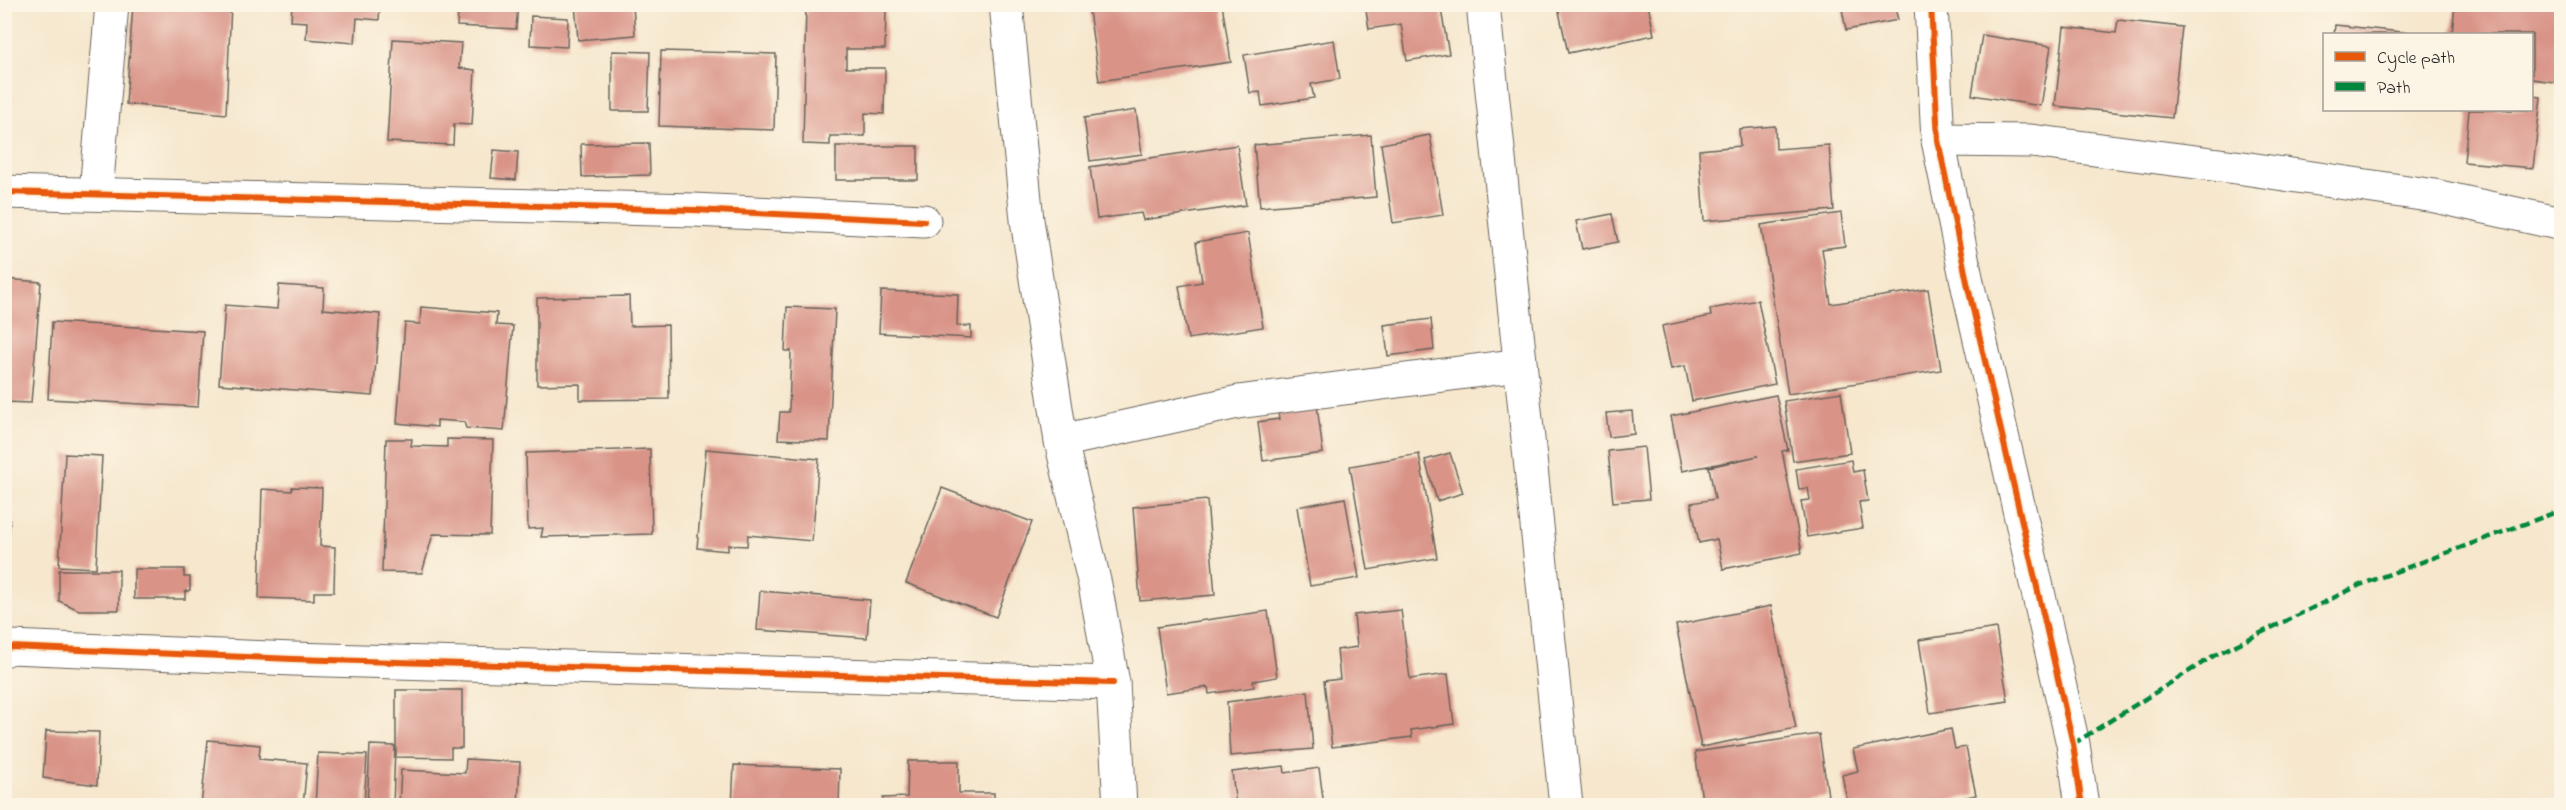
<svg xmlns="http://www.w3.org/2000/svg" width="2566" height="810" font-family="'Indie Flower',sans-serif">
<rect width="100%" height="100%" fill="#fcf5e5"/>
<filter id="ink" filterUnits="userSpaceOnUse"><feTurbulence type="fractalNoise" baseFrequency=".0167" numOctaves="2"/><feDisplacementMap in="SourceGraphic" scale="12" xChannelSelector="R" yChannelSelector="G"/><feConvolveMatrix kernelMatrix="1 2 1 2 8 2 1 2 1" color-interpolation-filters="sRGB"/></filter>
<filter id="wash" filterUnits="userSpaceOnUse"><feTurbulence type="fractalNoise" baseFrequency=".008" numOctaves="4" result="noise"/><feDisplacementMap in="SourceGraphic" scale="24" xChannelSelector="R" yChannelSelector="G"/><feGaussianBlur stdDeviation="1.35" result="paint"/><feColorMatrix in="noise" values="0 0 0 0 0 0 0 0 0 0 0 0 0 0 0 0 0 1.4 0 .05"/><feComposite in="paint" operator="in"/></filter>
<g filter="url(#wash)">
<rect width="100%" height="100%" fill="#f6e7cd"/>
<g id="blocks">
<g fill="#d99387">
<polygon points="133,4 231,4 226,114 126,104"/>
<polygon points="292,4 380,4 379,20 357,18 355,43 306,39 307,22 291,21"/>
<polygon points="415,4 518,4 516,29 457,26 458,11 414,8"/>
<polygon points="575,4 633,4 635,35 578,40"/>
<polygon points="806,4 871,4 871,7 886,8 885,49 846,49 846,68 885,68 884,114 865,113 865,136 830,136 830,145 803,144"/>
<polygon points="1088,4 1222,4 1231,62 1099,81"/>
<polygon points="1365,4 1440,4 1449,54 1407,61 1401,24 1369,29"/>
<polygon points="1572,4 1648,4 1654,35 1568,53 1558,7"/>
<polygon points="1841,4 1894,4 1898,20 1846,30"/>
<polygon points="2455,4 2562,5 2562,83 2532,79 2532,34 2452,34"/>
<polygon points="531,16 568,18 567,47 530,45"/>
<polygon points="2118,20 2182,27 2172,118 2055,106 2064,27 2116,33"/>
<polygon points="2335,25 2410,33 2410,34 2334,34"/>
<polygon points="1982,35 2051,46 2041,106 1972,95"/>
<polygon points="393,39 461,43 459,68 475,70 472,125 454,124 453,145 387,142"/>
<polygon points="1334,40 1340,79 1311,84 1314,98 1262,106 1260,92 1250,93 1244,55"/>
<polygon points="612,51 650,52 648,111 612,111"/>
<polygon points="661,51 776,54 774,130 659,126"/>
<polygon points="2532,96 2541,97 2533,168 2464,162 2469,110 2532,110"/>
<polygon points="1136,110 1142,154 1090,161 1084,118"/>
<polygon points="1775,126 1776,149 1829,145 1834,210 1704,221 1699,150 1740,146 1739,129"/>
<polygon points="1371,135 1376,197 1260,207 1254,145"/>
<polygon points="1430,135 1443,215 1393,223 1381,144"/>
<polygon points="649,143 650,175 582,177 581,144"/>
<polygon points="1237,145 1246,205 1143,220 1141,213 1097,219 1090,167"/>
<rect x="836" y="146" width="82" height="34"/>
<polygon points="494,150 518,152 516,180 491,178"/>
<polygon points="1841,213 1845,246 1822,249 1831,304 1928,289 1941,370 1788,394 1761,225"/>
<polygon points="1612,214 1618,242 1582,249 1576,221"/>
<polygon points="1248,233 1263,327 1188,339 1179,286 1202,282 1196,242"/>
<polygon points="4,279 41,282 31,403 4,402"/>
<polygon points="279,285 324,288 323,309 380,314 373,396 219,384 225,305 277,309"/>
<polygon points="881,291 958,294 957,326 971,326 971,338 879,333"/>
<polygon points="629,296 630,326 668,325 669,399 580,400 580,384 537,385 537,298"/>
<polygon points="1758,300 1775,384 1692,401 1685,366 1671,369 1662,326 1711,316 1710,309"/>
<polygon points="421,307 497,313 496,325 513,326 504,431 466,428 464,422 437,420 437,427 397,423 405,323 420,324"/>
<polygon points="787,307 835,309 829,441 778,439 780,412 789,412 791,351 785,351"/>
<polygon points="1431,319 1434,350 1388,356 1384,325"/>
<polygon points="52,322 203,331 198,407 48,399"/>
<polygon points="1841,392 1850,453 1793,461 1784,401"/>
<polygon points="1776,395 1788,450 1782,451 1802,553 1723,569 1717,539 1699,543 1691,503 1715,499 1709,467 1758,456 1682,471 1671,416"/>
<polygon points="1317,405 1323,453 1263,461 1258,422 1279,419 1278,411"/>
<polygon points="1632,411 1634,434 1609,437 1606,413"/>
<polygon points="386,439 412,439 411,446 447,447 447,439 493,440 490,535 433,534 422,573 382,572"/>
<polygon points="1644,447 1649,499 1613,502 1608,451"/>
<polygon points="650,449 652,534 541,537 543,528 528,529 526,453"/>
<polygon points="706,449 819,459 812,541 748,535 747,546 728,545 728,551 697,548"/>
<polygon points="1450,453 1463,493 1437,501 1425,460"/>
<polygon points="65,454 102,456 96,568 59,566"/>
<polygon points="1419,454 1437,558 1368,570 1350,466"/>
<polygon points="1851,460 1853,472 1863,470 1868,501 1859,502 1863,528 1807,537 1801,501 1810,500 1808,488 1799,489 1796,469"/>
<polygon points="292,487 322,488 320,546 335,547 334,592 314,592 314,600 259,598 262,489 292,491"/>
<polygon points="942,488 1032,522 996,617 906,583"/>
<polygon points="1345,498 1359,578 1310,586 1297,507"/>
<polygon points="1207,500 1215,595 1140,601 1133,507"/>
<polygon points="4,520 10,521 8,558 4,558"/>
<polygon points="134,569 184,569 184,577 190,577 190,590 185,592 185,599 134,599"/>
<polygon points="59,570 119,570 119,610 79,610 59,601"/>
<polygon points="760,591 870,600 867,638 757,630"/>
<polygon points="1771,606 1796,728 1701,747 1676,625"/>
<polygon points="1401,610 1410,679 1448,674 1454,724 1411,730 1412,737 1332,747 1324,681 1340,679 1337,650 1357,647 1354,615"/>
<polygon points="1268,611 1277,677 1253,681 1254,687 1209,694 1208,687 1166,693 1157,627"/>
<polygon points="1996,628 2008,701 1930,713 1919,640"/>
<polygon points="396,690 462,690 462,748 451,748 451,758 396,757"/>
<polygon points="1308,691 1313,749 1230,756 1227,702"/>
<polygon points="1951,729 1955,749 1966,747 1976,795 1925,806 1848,806 1842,775 1858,771 1853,749"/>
<polygon points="46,731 99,732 97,785 43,778"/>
<polygon points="1819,734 1828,796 1764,806 1718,806 1717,798 1702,800 1695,752"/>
<polygon points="208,740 260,745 259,759 307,763 303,806 201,806"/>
<polygon points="370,745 395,746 393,806 367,806"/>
<polygon points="318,753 367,755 364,806 315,806"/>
<polygon points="466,759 520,762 518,806 399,806 401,770 465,773"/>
<polygon points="908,761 959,761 959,793 994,793 994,806 883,806 883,798 907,797"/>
<polygon points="734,765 840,769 839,806 732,806"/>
<polygon points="1284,766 1285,773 1319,768 1324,806 1236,806 1232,772"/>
</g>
</g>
</g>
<g filter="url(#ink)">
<use href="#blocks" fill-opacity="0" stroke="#68635a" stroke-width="1.5"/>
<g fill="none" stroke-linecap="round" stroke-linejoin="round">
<defs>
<g id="street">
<polyline points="1006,4 1027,220 1061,441 1095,585 1113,683 1120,806"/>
<polyline points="1483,4 1566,806"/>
<polyline points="1931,4 1938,140 1968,287 2073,744 2082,806"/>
<polyline points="1938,140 2031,141 2243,168 2435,196 2562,224"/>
<polyline points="4,192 694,210 924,221"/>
<polyline points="96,193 112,4"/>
<polyline points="1061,441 1238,402 1520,365"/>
<polyline points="4,650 11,647 293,659 1113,683"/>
</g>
</defs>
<use href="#street" stroke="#68635a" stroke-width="35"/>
<use href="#street" stroke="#fff" stroke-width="33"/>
<polyline stroke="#00873e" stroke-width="4.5" stroke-dasharray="9 4.5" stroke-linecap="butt" points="2073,744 2215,655 2360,585 2562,510"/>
<defs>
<g id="cycleway">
<polyline points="1931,4 1938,140 1968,287 2073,744 2082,806"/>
<polyline points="4,192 694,210 924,221"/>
<polyline points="4,650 11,647 293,659 1113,683"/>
</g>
</defs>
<use href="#cycleway" stroke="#fcf5e5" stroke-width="10"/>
<use href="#cycleway" stroke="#e8590c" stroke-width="6"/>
</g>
</g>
<rect width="2566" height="810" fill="none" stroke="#fcf5e5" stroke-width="24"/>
<rect x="2323" y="33" width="210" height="78" fill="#fcf5e5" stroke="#a29e95" stroke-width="1.5"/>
<rect x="2335" y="52" width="30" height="9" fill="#e8590c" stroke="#a29e95" stroke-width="1.5"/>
<text x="2377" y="63" font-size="18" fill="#1c1c1c">Cycle path</text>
<rect x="2335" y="82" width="30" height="9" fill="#00873e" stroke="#a29e95" stroke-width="1.5"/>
<text x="2377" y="93" font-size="18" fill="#1c1c1c">Path</text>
</svg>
